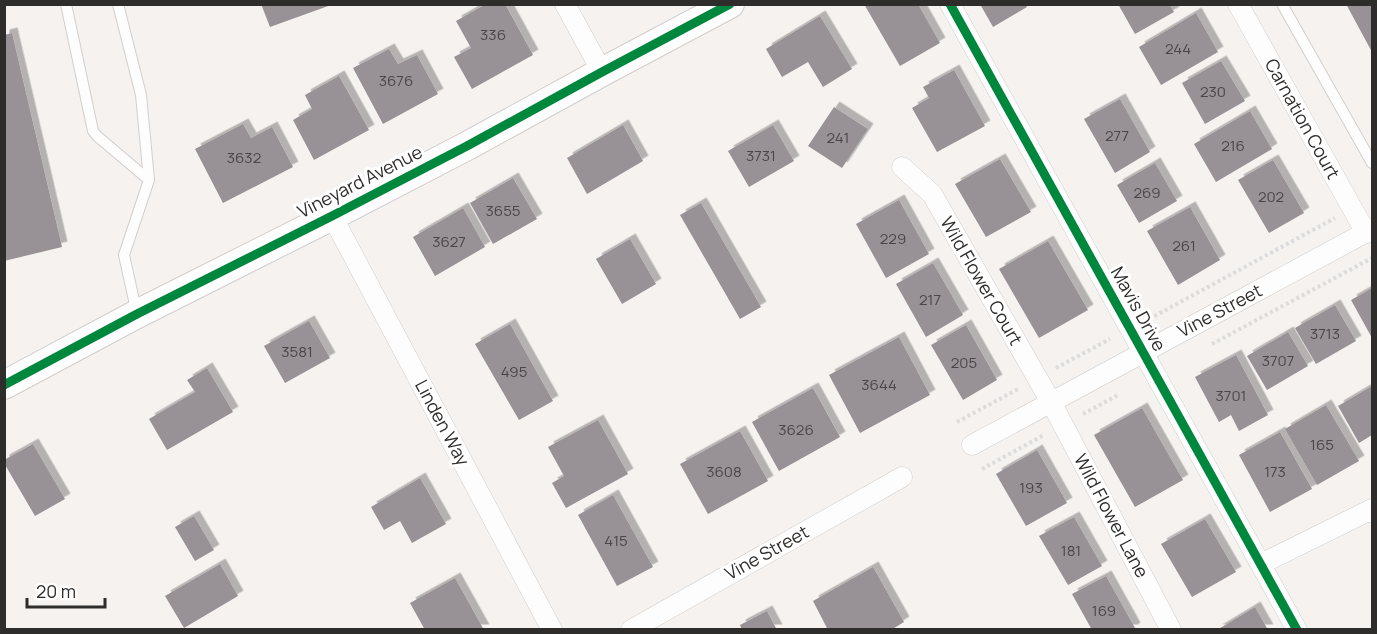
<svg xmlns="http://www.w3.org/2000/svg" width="1377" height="634" font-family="Manrope,sans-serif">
<defs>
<filter id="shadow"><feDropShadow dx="5.5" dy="-5.5" stdDeviation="0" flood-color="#0004"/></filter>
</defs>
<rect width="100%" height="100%" fill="#f5f2f0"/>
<g fill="#989195" filter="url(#shadow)">
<polygon points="261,4 331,4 331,5 270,27"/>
<polygon points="486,4 505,4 533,55 472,89 454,57 471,48 456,21"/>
<polygon points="864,4 918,4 940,43 900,66"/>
<polygon points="980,4 1026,4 1027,7 993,27"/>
<polygon points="1118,4 1169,4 1174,12 1135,34"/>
<polygon points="1346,4 1372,4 1372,52"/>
<polygon points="1196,13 1218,52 1161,85 1139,47"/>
<polygon points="820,16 852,69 823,87 808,62 782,77 766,49"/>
<polygon points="12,33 62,247 4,261 4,35"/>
<polygon points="389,49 398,64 417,55 438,94 383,124 353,68"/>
<polygon points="1221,61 1245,101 1205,124 1182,83"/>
<polygon points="954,70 985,126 937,152 912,108 929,98 923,87"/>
<polygon points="339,76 369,130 314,160 293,120 312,109 305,95"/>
<polygon points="1120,99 1150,152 1115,173 1084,119"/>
<polygon points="834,107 868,129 842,168 808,146"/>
<polygon points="1250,111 1272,149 1216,182 1194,144"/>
<polygon points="243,124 251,138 272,127 293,167 223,203 195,149"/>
<polygon points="623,125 643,161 587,194 567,158"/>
<polygon points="773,125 794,161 749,187 728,151"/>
<polygon points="1000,159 1031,212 986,237 955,184"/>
<polygon points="1273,160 1304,213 1269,233 1238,180"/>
<polygon points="1155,163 1177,201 1139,223 1117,185"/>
<polygon points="513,178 537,219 493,244 470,203"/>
<polygon points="899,200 929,254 886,278 856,224"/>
<polygon points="701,203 761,307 740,319 680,215"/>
<polygon points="1190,207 1220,260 1178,285 1147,231"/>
<polygon points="463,208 485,247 435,276 413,237"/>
<polygon points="630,239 656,284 622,304 596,259"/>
<polygon points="1048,241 1088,310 1039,338 999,269"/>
<polygon points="933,263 963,315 926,337 896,284"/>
<polygon points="1372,288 1372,338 1351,300"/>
<polygon points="1335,305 1356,341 1316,364 1295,328"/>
<polygon points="309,321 330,358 285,383 264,346"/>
<polygon points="510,324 553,401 519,420 475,344"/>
<polygon points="966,325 997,380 963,400 931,345"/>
<polygon points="1288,332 1308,366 1267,390 1247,356"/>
<polygon points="899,337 930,395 860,433 829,375"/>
<polygon points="1236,355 1268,415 1239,431 1231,415 1219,422 1195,377"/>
<polygon points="207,368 233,412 167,450 149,419 195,392 187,380"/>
<polygon points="1372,386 1372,435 1359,443 1338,406"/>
<polygon points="813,388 840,437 779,471 752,422"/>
<polygon points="1326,405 1359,461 1317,485 1285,429"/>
<polygon points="1142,408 1183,480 1135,507 1094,435"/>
<polygon points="598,420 628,474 566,508 552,483 564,476 548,447"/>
<polygon points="740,431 768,481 708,514 680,464"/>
<polygon points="1280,432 1312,489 1270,512 1239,455"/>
<polygon points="33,444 65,499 35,516 4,463 4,460"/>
<polygon points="1037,450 1067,503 1026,526 996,474"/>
<polygon points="420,478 446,524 412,543 400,521 384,530 371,507"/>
<polygon points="613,495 653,567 617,586 578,515"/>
<polygon points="194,516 214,550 195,561 175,527"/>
<polygon points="1074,517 1102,566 1068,585 1039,536"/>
<polygon points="1205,519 1236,572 1192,597 1161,544"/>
<polygon points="220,564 238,596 184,628 165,596"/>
<polygon points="873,567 904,622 891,630 828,630 813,601"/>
<polygon points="1106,576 1135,628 1132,630 1092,630 1072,594"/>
<polygon points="455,578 484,630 425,630 410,603"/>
<polygon points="1255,607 1268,630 1217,630"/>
<polygon points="767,611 777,630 742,630 740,625"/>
</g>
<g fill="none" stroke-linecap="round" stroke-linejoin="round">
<defs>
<g id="lane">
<polyline points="66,4 93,131 97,136 149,180"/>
<polyline points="118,4 141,95 149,180 124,255 137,314"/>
<polyline points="1282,4 1372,163"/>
</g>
<g id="street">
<polyline points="565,4 602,72"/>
<polyline points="950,4 1297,630"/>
<polyline points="1238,4 1366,233"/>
<polyline points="902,167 932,194 1051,402 1171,630"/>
<polyline points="332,216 552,630"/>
<polyline points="972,445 1372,229"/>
<polyline points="1261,564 1372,509 1372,513"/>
<polyline points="631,630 902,477"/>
</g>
<polyline id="secondary" points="4,385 137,314 332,216 467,146 602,72 730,4"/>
</defs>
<use href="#lane" stroke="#d1cfcd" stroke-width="12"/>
<use href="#street" stroke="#d1cfcd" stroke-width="21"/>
<use href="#secondary" stroke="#d1cfcd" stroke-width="30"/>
<g stroke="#dcdcdc" stroke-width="4" stroke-dasharray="3 3" stroke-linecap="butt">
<polyline points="1149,319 1335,218"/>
<polyline points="1212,344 1372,258"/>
<polyline points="1056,368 1110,339"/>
<polyline points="1083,414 1118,395"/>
<polyline points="957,422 1018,389"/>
<polyline points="982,469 1044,435"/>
</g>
<use href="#lane" stroke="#fefdfd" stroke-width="10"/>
<use href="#street" stroke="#fefdfd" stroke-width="20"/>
<use href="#secondary" stroke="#fefdfd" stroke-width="28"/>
<defs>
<g id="cycleway">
<polyline points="950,4 1297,630"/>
<polyline points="4,385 137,314 332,216 467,146 602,72 730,4"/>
</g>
</defs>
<use href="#cycleway" stroke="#fff" stroke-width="13"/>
<use href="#cycleway" stroke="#00873e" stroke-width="9"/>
</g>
<g text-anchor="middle" stroke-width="6" stroke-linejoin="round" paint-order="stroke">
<g font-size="15" fill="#494646">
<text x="493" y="40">336</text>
<text x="1178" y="54">244</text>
<text x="396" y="86">3676</text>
<text x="1213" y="97">230</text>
<text x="1117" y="141">277</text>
<text x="838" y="143">241</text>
<text x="1233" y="151">216</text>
<text x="761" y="161">3731</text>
<text x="244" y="163">3632</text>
<text x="1147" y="198">269</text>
<text x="1271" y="202">202</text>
<text x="503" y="216">3655</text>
<text x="893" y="244">229</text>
<text x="449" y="247">3627</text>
<text x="1184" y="251">261</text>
<text x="930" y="305">217</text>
<text x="1325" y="339">3713</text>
<text x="297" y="357">3581</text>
<text x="1278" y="366">3707</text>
<text x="964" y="368">205</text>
<text x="514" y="377">495</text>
<text x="879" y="390">3644</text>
<text x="1231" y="401">3701</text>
<text x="796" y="435">3626</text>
<text x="1322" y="450">165</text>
<text x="724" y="477">3608</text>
<text x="1275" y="477">173</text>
<text x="1031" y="493">193</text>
<text x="616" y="546">415</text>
<text x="1071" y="556">181</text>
<text x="1104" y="616">169</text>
</g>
<g font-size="18" fill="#2f2d2c" stroke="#fff">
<text transform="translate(1302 119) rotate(61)" y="6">Carnation Court</text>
<text transform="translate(360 182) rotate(-27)" y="6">Vineyard Avenue</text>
<text transform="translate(981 281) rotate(60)" y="6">Wild Flower Court</text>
<text transform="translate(1138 309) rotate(61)" y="6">Mavis Drive</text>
<text transform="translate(1220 311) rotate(-28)" y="6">Vine Street</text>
<text transform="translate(442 423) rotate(62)" y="6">Linden Way</text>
<text transform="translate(1111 516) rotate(62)" y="6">Wild Flower Lane</text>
<text transform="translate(767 553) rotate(-29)" y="6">Vine Street</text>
</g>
</g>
<rect width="1377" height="634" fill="none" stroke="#2f2d2c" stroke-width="12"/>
<path d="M27 598v9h78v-9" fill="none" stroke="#2f2d2c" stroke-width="3"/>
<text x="36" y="598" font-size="18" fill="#2f2d2c" stroke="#ffffff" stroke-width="4.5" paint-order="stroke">20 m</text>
</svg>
